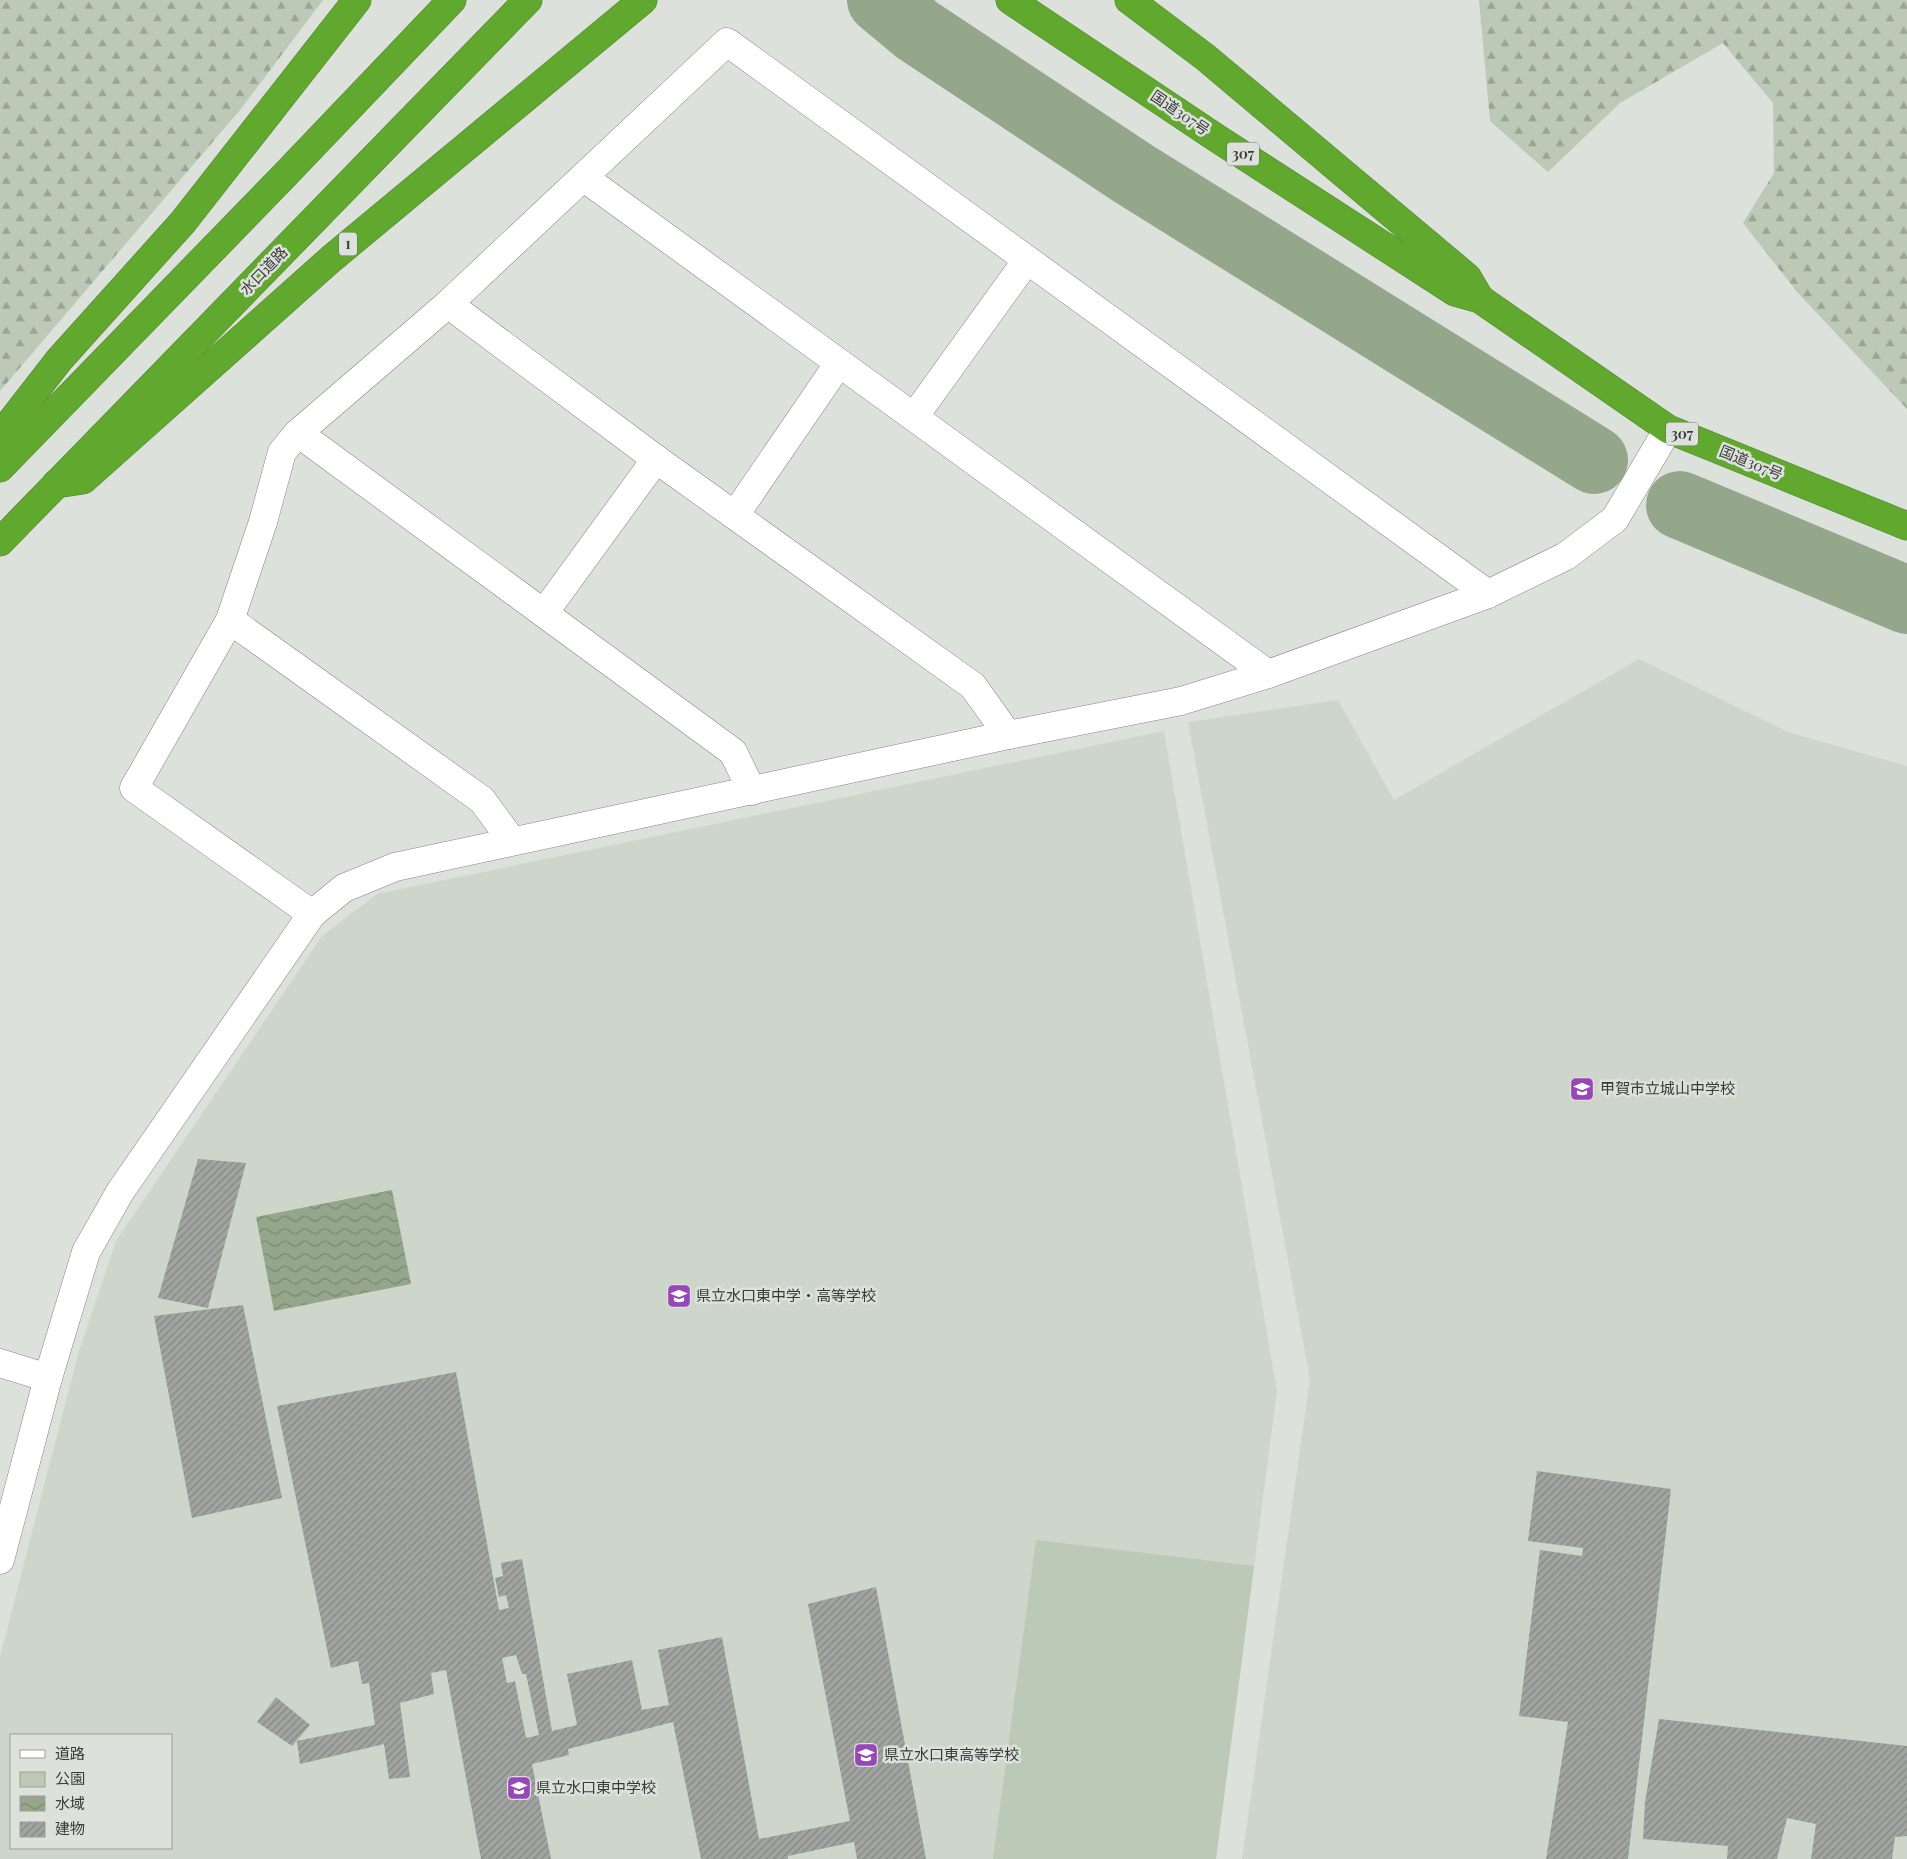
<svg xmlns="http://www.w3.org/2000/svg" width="1907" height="1859" font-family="'Playfair Display','Noto Sans JP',serif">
<defs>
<pattern id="forest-firs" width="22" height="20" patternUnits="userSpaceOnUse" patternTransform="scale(1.25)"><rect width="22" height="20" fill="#bcc9b6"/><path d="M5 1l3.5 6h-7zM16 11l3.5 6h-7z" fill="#9aa495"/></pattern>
<pattern id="water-waves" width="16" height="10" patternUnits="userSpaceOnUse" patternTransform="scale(1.25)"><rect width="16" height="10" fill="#94a78a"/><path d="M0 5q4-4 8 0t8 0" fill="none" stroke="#7a8972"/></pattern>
<pattern id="building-hatch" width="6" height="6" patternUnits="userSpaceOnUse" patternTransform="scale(1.25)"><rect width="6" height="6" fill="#a1a4a0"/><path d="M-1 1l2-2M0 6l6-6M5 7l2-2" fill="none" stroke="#848783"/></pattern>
</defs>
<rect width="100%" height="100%" fill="#dde1dc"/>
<g fill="#ced5ca" fill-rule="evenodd">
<polygon points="1639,659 1788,732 1907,766 1907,1859 1242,1859 1310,1379 1188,722 1338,700 1394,800"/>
<path d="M1164,731l113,660 -61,468h-1216v-203l79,-305 37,-110 206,-305 55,-42zM11,1735h160v113h-160z"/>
</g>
<polygon fill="#bcc9b6" points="1036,1540 1254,1566 1216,1859 993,1859"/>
<g fill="url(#forest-firs)">
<polygon points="0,0 323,0 240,110 0,391"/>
<polygon points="1479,0 1907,0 1907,409 1797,292 1743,223 1774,173 1773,103 1723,43 1620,103 1548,172 1490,121"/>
</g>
<polygon fill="url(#water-waves)" points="392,1190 411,1284 274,1311 256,1217"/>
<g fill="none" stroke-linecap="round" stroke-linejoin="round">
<g stroke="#94a78a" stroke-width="68">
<polyline points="881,0 917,30 1134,174 1594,460"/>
<polyline points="1680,505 1907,600"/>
</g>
</g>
<g fill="url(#building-hatch)" fill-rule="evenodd">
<polygon points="198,1159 246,1163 208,1308 158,1298"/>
<polygon points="243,1305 282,1498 192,1518 154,1316"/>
<path d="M456,1372l43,238 10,-2 -3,-13 -7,2 -4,-19 8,-2 -2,-13 21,-4 30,172 25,-6 -10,-51 65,-14 10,50 27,-5 -11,-55 64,-13 37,202 91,-18 -42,-217 68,-17 50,272h-69l-3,-17 -66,14v3h-87l-28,-137 -105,27 1,6 -37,9 19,95h-70l-35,-189 -15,3 3,21 -34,9 10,74 -21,2 -5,-35 -84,20 -3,-23 78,-16 -6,-42 -7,1 -4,-23 -27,7 -54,-262zM516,1655l6,19h4l13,61 -13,3 -11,-57 -8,2 -5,-25z"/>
<polygon points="1537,1471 1671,1489 1628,1859 1546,1859 1568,1722 1519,1716 1540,1550 1582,1556 1583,1548 1528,1541"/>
<polygon points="276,1697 310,1725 292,1746 257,1722"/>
<polygon points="1659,1719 1907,1746 1907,1836 1895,1837 1892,1859 1811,1859 1816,1824 1787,1818 1777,1859 1727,1859 1728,1846 1643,1839 1645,1802"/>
</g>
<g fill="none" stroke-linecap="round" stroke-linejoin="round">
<defs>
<g id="minor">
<polyline points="583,177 1268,674"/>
<polyline points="448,304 656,459 973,686 1008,735"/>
<polyline points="914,417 1027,260"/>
<polyline points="298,433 733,752 752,791"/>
<polyline points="735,515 839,363"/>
<polyline points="544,613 656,459"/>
<polyline points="230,620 482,800 512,841"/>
<polyline points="312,914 134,788 230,620 263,522 282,452 298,433 448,304 727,42 1488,594"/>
<polyline points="0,1363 48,1378"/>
<polyline points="0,1560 48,1378 86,1252 120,1192 312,914 344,888 395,867 1008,735 1181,701 1268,674 1488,594 1566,556 1615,519 1668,429"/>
</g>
<g id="highway">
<polyline points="1010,0 1218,139 1455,292 1480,299 1668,429 1907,526"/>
<polyline points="1129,0 1205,57 1467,277 1480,299"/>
<polyline points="0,436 59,360 183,222 357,0"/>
<polyline points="0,468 283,177 452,0"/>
<polyline points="56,484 83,480 331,259 643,0"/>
<polyline points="0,542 528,0"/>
</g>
</defs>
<use href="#minor" stroke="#848783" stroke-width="29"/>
<use href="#highway" stroke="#538232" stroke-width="29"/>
<use href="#minor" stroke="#fff" stroke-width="28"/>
<use href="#highway" stroke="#61a82e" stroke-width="28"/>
</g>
<defs>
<symbol id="school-square" viewBox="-11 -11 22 22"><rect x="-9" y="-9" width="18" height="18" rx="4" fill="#9747b7" stroke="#dde1dc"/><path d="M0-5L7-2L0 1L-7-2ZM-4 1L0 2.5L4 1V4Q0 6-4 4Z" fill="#fff"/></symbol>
</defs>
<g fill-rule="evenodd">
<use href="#school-square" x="1568" y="1075" width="28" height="28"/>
<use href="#school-square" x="665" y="1282" width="28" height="28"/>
<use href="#school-square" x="852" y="1741" width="28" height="28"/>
<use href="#school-square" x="505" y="1774" width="28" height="28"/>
</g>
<g text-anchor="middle" stroke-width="5" stroke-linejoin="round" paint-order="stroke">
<g fill="#dde1dc" stroke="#6a6d6a" stroke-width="1">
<rect x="1227" y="142.5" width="32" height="23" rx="4"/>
<rect x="339" y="232.5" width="18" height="23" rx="4"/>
<rect x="1666" y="422.5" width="32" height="23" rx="4"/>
</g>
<g font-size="14" font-weight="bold" fill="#393b39">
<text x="1243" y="159">307</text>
<text x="348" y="249">1</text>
<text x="1682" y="439">307</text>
</g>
<g font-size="15" fill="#393b39" stroke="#dde1dc">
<text transform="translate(1180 113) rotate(34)" y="5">国道307号</text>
<text transform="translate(264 271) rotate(-46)" y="5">水口道路</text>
<text transform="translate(1751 463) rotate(22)" y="5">国道307号</text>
</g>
<g font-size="15" fill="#393b39" stroke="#dde1dc" text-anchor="start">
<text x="1600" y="1094">甲賀市立城山中学校</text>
<text x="696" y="1301">県立水口東中学・高等学校</text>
<text x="884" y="1760">県立水口東高等学校</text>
<text x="536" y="1793">県立水口東中学校</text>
</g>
</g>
<rect x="10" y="1734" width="162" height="115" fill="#dde1dc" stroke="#9b9f9b"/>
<rect x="20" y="1750" width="25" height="8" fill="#ffffff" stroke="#9b9f9b"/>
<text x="55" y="1759" font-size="15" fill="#393b39">道路</text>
<rect x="20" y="1772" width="25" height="15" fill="#bcc9b6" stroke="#9b9f9b"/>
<text x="55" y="1784" font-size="15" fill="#393b39">公園</text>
<rect x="20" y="1796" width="25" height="15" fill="url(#water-waves)" stroke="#9b9f9b"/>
<text x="55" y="1809" font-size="15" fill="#393b39">水域</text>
<rect x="20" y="1822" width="25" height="15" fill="url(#building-hatch)" stroke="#9b9f9b"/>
<text x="55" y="1834" font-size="15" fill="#393b39">建物</text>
</svg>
